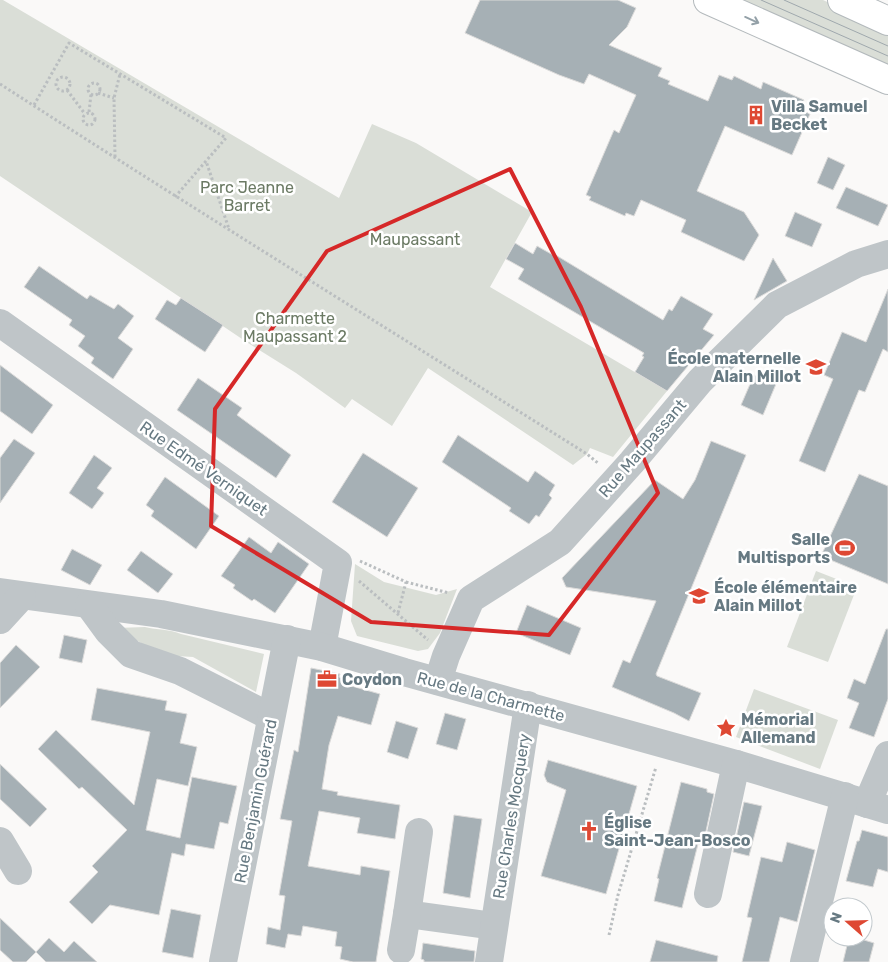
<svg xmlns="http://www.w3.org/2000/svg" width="888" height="962" font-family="Rubik,sans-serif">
<rect width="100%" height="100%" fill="#faf9f8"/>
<g fill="#daded7">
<polygon points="0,0 3,0 339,198 372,124 416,143 532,212 490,287 667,391 613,457 590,448 587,454 573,465 428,368 392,426 352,399 345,408 296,373 248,343 0,176"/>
<polygon points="725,0 823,0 888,30 888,72"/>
<polygon points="355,564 384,582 436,595 457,589 440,633 428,649 418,651 357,636 351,621"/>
<polygon points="816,571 857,587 828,662 787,647"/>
<path d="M145,627c12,3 25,2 36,7l83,20 -8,38 -63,-35 -32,-2 -45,-27z"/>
<polygon points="754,689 838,720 820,769 736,737"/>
</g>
<g fill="#a6b0b5" stroke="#dcdbda">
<polygon points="480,0 618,0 636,8 627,27 609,45 662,68 658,76 670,81 668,84 708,101 719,75 732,80 734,76 761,89 763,82 804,100 799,109 810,114 792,155 725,126 697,191 744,212 759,235 744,261 681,232 686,220 641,200 634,216 626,213 625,216 589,200 591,197 586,195 614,130 619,133 636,95 589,74 584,84 559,75 465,33"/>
<polygon points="828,157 845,165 833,190 817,183"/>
<polygon points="846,187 888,205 878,226 836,208"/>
<polygon points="795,212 822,224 812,247 785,236"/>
<polygon points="515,243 533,254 537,246 553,255 554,254 663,320 669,309 672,311 681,296 713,314 703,329 714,335 667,391 635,372 644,357 642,356 644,353 518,279 524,269 506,259"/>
<polygon points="773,258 787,281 754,300"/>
<polygon points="39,266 87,299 90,295 114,309 118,304 134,316 118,338 133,349 113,379 91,363 94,358 78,346 85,336 69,325 72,320 24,287"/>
<polygon points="888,289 888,352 883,349 865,392 859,390 825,472 799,461 833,379 824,375 842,332 866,342"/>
<polygon points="181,298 223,325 205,352 155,319 167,300 176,305"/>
<polygon points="0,365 53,405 32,434 0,411"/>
<polygon points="754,375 776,384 763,415 741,405"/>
<polygon points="198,378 242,408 237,415 291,455 276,478 177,410"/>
<polygon points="458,435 528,482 535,471 555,485 549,495 552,498 539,517 536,515 529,524 509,511 511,508 442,462"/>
<polygon points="14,439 35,453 0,503 0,458"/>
<polygon points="711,441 746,455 656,674 657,676 701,693 689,721 674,713 612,687 623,660 630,663 656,601 566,587 562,578 655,480 683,499 695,480"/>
<polygon points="363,453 418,488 387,537 332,502"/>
<polygon points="94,455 112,468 97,488 104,493 92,509 69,493"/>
<polygon points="859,474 888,486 888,584 821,556"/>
<polygon points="165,477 219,516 196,549 151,516 154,511 146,505"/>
<polygon points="249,537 271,553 278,542 309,564 275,613 254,599 252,601 233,588 235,585 221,576"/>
<polygon points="72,549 102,565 90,585 61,570"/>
<polygon points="141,551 173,574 158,593 127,570"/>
<polygon points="527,605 581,628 570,655 516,633"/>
<polygon points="886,629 888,629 888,699 874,737 849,728 859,703 847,698 854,679 865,684"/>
<polygon points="64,635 87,640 82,663 59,658"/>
<polygon points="16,645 40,667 0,708 0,663"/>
<polygon points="311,668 340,674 339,677 350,680 348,685 380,694 371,725 338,716 329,745 322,789 338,792 337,795 400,805 395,839 357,833 360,818 319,811 308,866 360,875 361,866 390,871 376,962 353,962 340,959 342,947 335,946 337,932 303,926 301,936 288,934 285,948 266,944 268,927 280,930 285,896 279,895 292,821 280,819 294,750 298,752"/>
<polygon points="97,688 167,701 165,710 187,714 180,743 197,747 188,786 157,779 146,830 180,838 192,777 237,786 228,824 220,822 214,849 186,844 184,856 172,853 159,915 110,905 92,924 69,902 98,872 92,866 127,830 82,787 79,789 38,749 56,730 134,805 150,732 91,720"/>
<polygon points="445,713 466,719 457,750 436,744"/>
<polygon points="396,721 418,728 408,759 387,752"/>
<polygon points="548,760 637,786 606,894 541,876 566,790 547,782 544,775"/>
<polygon points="0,764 47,809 30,827 0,799"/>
<polygon points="681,782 707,789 707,792 714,794 703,845 698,844 682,908 654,901 659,879 657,878"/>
<polygon points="744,802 762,806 749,856 733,852"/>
<polygon points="454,815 482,819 470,898 443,893"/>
<polygon points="862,830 888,837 888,872 878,869 873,887 846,881 857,841 859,841"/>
<polygon points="787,842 815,850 797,922 780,917 769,962 742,962 752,918 747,917 761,857 782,862"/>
<polygon points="171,909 201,915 193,958 162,952"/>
<polygon points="0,918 36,952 26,962 13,962 0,950"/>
<polygon points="849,937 854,937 874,943 869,962 843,962"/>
<polygon points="49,938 64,952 74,941 97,962 46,962 36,952"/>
<polygon points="656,940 718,956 717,962 650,962"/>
<polygon points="423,943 475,951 474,962 424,962 424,960 421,959"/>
</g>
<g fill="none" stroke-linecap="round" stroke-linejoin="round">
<defs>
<g id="major">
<polyline points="708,0 888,80"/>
<polyline points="842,0 888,21"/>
</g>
</defs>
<use href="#major" stroke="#b3b9bc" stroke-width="30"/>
<g stroke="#babec0" stroke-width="3" stroke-dasharray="2.5 2.5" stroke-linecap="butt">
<circle cx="63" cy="84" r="7"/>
<circle cx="94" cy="89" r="6"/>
<path d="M0,84c194,125 391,247 587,370l12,10"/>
<polyline points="67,90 85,114"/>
<polyline points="98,93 114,98"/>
<polyline points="34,105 69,43 226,138 206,161"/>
<polyline points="89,112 91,94"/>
<circle cx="89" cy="119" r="6"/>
<polyline points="115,157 114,98 120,74"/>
<polyline points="175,197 206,161 229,229"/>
<polyline points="360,561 406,582 398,613"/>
<polyline points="359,581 428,640"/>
<polyline points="406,582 449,593"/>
<polyline points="609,935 618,895 656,767"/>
</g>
<g stroke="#bfc5c8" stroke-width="28">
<polyline points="0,323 338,563 322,647"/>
<polyline points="0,592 161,614 322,647 404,672 736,764 888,810"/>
<polyline points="89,605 108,631 131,654 180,671 271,717"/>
<polyline points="0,620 22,596"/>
<polyline points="438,681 446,656 471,599 560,542 632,462 700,381 777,305 856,264 888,254"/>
<polyline points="867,804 888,755"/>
<polyline points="419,832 407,914 494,926"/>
<polyline points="0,841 18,871"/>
<polyline points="708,894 736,764"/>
<polyline points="401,950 407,914"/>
<polyline points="223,962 287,639"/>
<polyline points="489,962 528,705"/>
<polyline points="804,962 845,796"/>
</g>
<use href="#major" stroke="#fff" stroke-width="28"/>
<g stroke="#9fa8ad" stroke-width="1">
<polyline points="761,0 888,56"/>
<polyline points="784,0 888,46"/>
</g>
</g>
<defs><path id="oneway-shaft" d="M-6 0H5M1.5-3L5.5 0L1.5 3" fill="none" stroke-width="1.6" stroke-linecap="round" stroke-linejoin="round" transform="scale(1.25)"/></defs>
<use stroke="#94a1a8" href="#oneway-shaft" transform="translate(752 20) rotate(24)"/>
<path fill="none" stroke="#d62828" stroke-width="4" stroke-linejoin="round" d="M510,169l71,138 77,186 -109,142 -178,-13 -160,-96 4,-117 112,-158z"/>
<defs>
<symbol id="building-bare" viewBox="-9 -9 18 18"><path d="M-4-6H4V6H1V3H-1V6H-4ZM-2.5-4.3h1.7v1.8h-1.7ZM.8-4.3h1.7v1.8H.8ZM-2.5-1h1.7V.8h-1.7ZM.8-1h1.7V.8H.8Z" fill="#de4833" stroke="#fff" stroke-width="2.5" paint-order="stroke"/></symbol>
<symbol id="school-bare" viewBox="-9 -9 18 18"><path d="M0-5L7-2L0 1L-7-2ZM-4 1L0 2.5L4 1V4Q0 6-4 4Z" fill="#de4833" stroke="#fff" stroke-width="2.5" paint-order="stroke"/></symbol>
<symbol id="stadium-bare" viewBox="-9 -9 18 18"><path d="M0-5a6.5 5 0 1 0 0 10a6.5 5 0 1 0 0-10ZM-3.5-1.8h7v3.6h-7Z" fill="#de4833" stroke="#fff" stroke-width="2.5" paint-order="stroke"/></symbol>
<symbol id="office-bare" viewBox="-9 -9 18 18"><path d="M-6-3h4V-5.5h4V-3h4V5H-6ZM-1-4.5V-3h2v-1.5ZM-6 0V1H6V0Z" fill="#de4833" stroke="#fff" stroke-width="2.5" paint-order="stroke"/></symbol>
<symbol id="sight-bare" viewBox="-9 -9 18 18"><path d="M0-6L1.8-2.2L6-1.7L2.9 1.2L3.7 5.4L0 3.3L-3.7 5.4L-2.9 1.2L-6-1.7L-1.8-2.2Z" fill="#de4833" stroke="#fff" stroke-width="2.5" paint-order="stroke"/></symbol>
<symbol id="church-bare" viewBox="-9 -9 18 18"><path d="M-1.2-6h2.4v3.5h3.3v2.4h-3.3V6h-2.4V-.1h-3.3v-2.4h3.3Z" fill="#de4833" stroke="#fff" stroke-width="2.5" paint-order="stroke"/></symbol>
</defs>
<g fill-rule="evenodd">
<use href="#building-bare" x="742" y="101" width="28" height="28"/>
<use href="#school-bare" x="802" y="353" width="28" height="28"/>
<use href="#stadium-bare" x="831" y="534" width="28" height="28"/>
<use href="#school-bare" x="685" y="582" width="28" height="28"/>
<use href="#office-bare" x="313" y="665" width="28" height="28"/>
<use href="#sight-bare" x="712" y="714" width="28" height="28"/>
<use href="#church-bare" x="575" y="817" width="28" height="28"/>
</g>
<g text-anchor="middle" stroke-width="5" stroke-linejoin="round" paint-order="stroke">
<g font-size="16" font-weight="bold" fill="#667982" stroke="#fff" text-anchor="start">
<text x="771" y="112">Villa Samuel<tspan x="771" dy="18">Becket</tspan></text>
<text x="801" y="364" text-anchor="end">École maternelle<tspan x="801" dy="18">Alain Millot</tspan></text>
<text x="830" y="545" text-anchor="end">Salle<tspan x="830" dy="18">Multisports</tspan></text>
<text x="714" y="593">École élémentaire<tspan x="714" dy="18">Alain Millot</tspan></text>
<text x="342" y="685">Coydon</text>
<text x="741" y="725">Mémorial<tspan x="741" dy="18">Allemand</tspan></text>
<text x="604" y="828">Église<tspan x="604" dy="18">Saint-Jean-Bosco</tspan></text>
</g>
<g font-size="16" fill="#6b7a64" stroke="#fff">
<text x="247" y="193">Parc Jeanne<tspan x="247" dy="18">Barret</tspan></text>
<text x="415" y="245">Maupassant</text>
<text x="295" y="324">Charmette<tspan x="295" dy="18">Maupassant 2</tspan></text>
</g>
<g font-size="16" fill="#667982" stroke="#fff">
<text transform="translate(642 448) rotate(-49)" y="6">Rue Maupassant</text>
<text transform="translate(204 468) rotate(35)" y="6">Rue Edmé Verniquet</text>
<text transform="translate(491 696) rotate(15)" y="6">Rue de la Charmette</text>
<text transform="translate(255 801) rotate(-79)" y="6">Rue Benjamin Guérard</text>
<text transform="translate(511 816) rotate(-81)" y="6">Rue Charles Mocquery</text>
</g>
</g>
<g transform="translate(848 922) rotate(290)"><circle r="24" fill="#ffffff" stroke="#c2c9cd"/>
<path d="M0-4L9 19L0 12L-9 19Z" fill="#de4833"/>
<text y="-8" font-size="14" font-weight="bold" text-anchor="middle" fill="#667982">N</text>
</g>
</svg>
